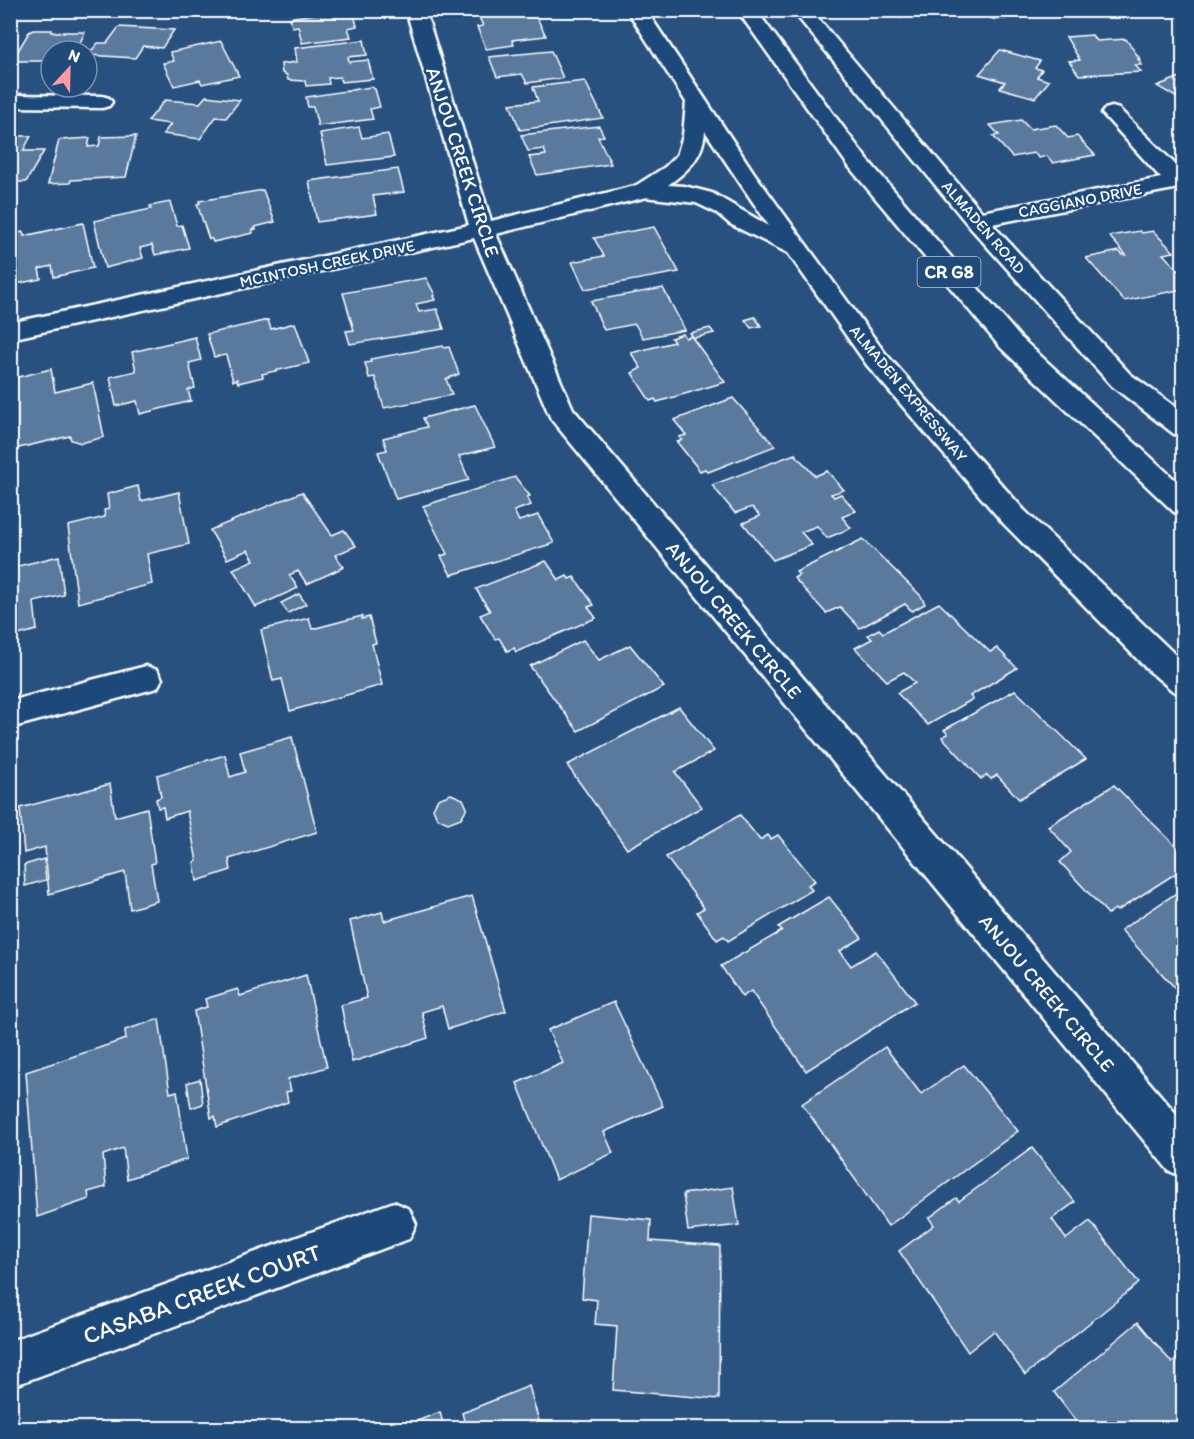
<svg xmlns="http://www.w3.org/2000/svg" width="1194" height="1439" font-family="Itim,sans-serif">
<rect width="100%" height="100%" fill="#28517f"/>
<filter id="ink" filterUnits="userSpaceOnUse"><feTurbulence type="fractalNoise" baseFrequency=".0167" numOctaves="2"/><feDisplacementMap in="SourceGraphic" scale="12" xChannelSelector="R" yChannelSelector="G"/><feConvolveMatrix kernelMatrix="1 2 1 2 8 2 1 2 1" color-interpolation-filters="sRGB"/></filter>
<g filter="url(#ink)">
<g fill="#5a7a9d" stroke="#fff" stroke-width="1.5">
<polygon points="345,10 353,11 357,26 348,28 351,37 302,43 298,26 292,27 290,18 294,17"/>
<polygon points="533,10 546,36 512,40 514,45 486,49 477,27 483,26 479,17"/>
<polygon points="836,10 929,10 935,17 924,19 921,15 900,18 895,13 874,16 871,13 860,15 857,12 839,14"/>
<polygon points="944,10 1007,10 1012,14 1007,19 993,19 978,13 949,15"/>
<polygon points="119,27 174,30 162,48 143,46 135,58 88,55 98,43 107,43"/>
<polygon points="33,30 52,30 51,32 85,32 76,51 51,51 49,61 15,61 16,59 13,59 29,32"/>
<polygon points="1092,35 1096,41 1126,39 1140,59 1138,59 1142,65 1135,65 1141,72 1079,75 1069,61 1080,60 1066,37"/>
<polygon points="364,40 367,55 348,57 349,62 368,60 373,79 341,82 340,77 328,78 329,84 306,86 305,81 288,80 287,75 282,73 281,64 297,62 295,48"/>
<polygon points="221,41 239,76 202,84 200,80 174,86 163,63 174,61 170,52"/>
<polygon points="1000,50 1040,61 1035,68 1042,70 1037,77 1049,81 1035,98 1000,88 1005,82 979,74"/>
<polygon points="551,51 563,78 527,83 522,74 497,77 489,57"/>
<polygon points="1180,77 1184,79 1184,102 1157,86"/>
<polygon points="585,81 603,118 520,130 510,104 538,101 533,87"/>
<polygon points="371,87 375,89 380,107 370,109 373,119 318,126 313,107 308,107 306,97"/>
<polygon points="206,96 240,100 226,118 216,117 200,139 163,134 171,124 148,121 165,100 200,103"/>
<polygon points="1021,120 1030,129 1056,125 1068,138 1077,136 1095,155 1053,163 1047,156 1039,158 1034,153 1012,157 993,136 999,135 990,125"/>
<polygon points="599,126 604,136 598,137 611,164 537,175 529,157 546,155 544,149 528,151 521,135"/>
<polygon points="359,127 362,138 388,134 394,157 327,165 320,133"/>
<polygon points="10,136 31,136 23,151 44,151 26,182 10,182"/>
<polygon points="136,136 126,177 71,180 70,183 48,184 59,140 90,138 88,147 99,146 101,137"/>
<polygon points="398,169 404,192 373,196 377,214 317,222 309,181"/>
<polygon points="263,190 275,222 255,227 256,229 252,230 253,233 213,242 212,239 209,239 197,204 200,203 199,201"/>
<polygon points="170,202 177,226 182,225 189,248 155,255 152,245 140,248 143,258 105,268 94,221 151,209 150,206"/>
<polygon points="83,223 93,268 54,277 52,266 39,269 41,279 10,285 10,235 23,232 24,236"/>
<polygon points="654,227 679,272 585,289 572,262 604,256 594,238"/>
<polygon points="1140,231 1142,233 1153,231 1174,252 1163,254 1184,276 1184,289 1124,301 1086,258 1119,251 1123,255 1126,255 1109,236"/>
<polygon points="426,278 435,295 433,296 435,300 416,304 419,312 437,309 444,329 350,344 346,331 354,330 343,293"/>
<polygon points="663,288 685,330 643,338 635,324 604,330 591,301"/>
<polygon points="755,317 761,326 751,328 745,320"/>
<polygon points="268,320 271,329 295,323 309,363 262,374 263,377 238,383 237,379 233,381 226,355 214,357 207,334"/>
<polygon points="710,328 714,333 694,338 690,333"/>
<polygon points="683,334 686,338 691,336 725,382 657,402 655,399 650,401 632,373 641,368 631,353 674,342 671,338"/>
<polygon points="195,337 201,360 189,363 195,388 188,390 191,401 140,414 137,401 116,406 110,377 136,371 132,352"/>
<polygon points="443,346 444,348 449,347 459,374 446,379 452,395 384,408 375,377 369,378 365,363 371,362 370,359"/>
<polygon points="51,369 55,392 93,383 104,437 81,443 71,440 70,436 10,450 10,379"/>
<polygon points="733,398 775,446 708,472 705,469 700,471 677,442 682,440 679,437 686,435 674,420"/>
<polygon points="475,405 495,447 459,456 469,480 396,499 378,452 387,450 383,438 427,427 423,418"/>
<polygon points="795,454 815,476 827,471 844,490 831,494 834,497 841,494 856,511 842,517 851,528 827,538 817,526 801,532 812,545 773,560 743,523 760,516 752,507 735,513 712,485"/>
<polygon points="515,477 530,496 527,497 531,505 514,511 519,521 538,515 554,543 451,575 441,556 447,554 423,506"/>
<polygon points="138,486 141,501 179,492 189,544 147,554 152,584 78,603 68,526 105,517 104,510 109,509 107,494"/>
<polygon points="302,492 332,535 344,530 356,546 335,555 344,567 307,584 298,571 289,575 298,588 256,607 233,569 254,560 248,550 227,559 210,530"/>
<polygon points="863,539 921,596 925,604 912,611 905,604 860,628 840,607 826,613 794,578 799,575 796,572"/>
<polygon points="59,556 64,595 34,602 37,630 18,635 18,630 10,632 10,568"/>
<polygon points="546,561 559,580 567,576 569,579 574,577 594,605 588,607 596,618 516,652 514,648 507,651 499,638 495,639 480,615 490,611 476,589"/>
<polygon points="299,594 306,604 288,613 281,603"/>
<polygon points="939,603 990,652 997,648 1017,668 970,696 973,699 928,725 897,693 915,683 904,672 887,681 855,648 872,639 868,635 879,629 883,633"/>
<polygon points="362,616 362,619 369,617 376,643 372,644 382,685 290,711 282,679 273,681 261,630 309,618 312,629"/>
<polygon points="583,640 599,660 630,645 664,687 578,731 530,666"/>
<polygon points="1015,690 1086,759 1019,799 997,775 991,779 987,775 981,779 942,737 948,734 944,730"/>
<polygon points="679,707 714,751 675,772 702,807 627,849 567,765"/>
<polygon points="292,737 317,832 229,859 231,870 197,881 194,862 197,861 187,811 165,818 163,807 158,808 156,799 161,797 157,775 225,755 230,777 245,772 240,752"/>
<polygon points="110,784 115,817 147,808 155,863 151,864 157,901 130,909 125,872 49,894 45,847 24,853 20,808"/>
<polygon points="1114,785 1184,854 1184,868 1117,911 1115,909 1108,914 1060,862 1071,852 1048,826"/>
<polygon points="451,794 463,799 467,808 461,818 448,823 437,818 433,808 438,799"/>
<polygon points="740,815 760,840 768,835 771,839 778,835 815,881 808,885 812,890 728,941 724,936 717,940 697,912 704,908 666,857"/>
<polygon points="44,859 46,880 25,886 24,865"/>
<polygon points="1184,888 1184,986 1177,990 1121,930"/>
<polygon points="472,896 506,1011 448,1029 442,1006 422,1012 428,1038 352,1062 341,1005 367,998 350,921 382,912 384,921"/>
<polygon points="829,897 862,938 840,951 851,966 876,951 915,1002 806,1071 751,991 742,997 721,966 782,931 778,927"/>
<polygon points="306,975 327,1067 288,1079 291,1091 286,1092 288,1102 217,1127 215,1116 211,1118 194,1011 207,1007 205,999 238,989 240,996"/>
<polygon points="614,1002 663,1106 604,1132 613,1153 556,1180 517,1083 563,1063 548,1030"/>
<polygon points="159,1019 170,1093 177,1091 187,1159 127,1179 123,1148 103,1155 106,1187 88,1192 89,1199 37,1217 26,1072 126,1039 125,1030"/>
<polygon points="885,1047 921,1094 964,1065 1018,1131 888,1226 802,1104"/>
<polygon points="200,1079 203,1104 191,1108 187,1083"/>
<polygon points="10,1124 15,1193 10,1194"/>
<polygon points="1032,1148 1075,1202 1052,1219 1066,1239 1090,1221 1139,1283 1025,1375 994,1331 968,1352 899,1251 934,1225 929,1218 956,1198 959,1201"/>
<polygon points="733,1187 739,1225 688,1231 683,1194"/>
<polygon points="588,1214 651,1220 650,1241 720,1246 719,1399 613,1390 617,1326 595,1324 597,1300 582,1298"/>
<polygon points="1138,1322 1172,1363 1182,1355 1184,1357 1184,1428 1081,1428 1054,1392"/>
<polygon points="529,1386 541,1428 466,1428 462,1413"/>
<polygon points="440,1412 444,1428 399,1428"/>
</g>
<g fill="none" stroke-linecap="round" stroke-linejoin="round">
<defs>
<g id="minor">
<polygon points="406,10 425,10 491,221 643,184 651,186 654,191 651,196 496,234 573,409 1184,1123 1184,1177 1169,1171 551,419 474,238 10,339 10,323 469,225"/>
<polygon points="792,10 811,10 982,212 1161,178 1102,113 1105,109 1112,107 1119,109 1184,173 1184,187 992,224 1130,374 1184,413 1184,436 1174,434 1112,386 968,225"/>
<polygon points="10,95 102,96 109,98 112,102 109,106 102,108 10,107"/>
<polygon points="146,666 157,670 162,679 157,688 10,728 10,701"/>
<polygon points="394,1202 409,1209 416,1224 409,1239 10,1387 10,1341"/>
</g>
<g id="major">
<path d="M627,10h19l108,163 131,180 139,157 160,153v32l-11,-4 -26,-22 -143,-145 -137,-159 -79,-112 -58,-29 -13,-11 -21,-10 -61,-7 -3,-5 3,-5 30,-19 12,-12 6,-19 3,-34zM705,131l64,95 -57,-33 -28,-7 -16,-1c20,-14 35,-28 37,-54z"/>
<polygon points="737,10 756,10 866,158 1019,336 1184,488 1184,515 1174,512 1001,348 850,168"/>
</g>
</defs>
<use href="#minor" stroke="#fff" stroke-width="5"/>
<use href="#major" stroke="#fff" stroke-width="5"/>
<use href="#minor" fill="#1f4a7a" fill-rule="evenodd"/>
<use href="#major" fill="#1f4a7a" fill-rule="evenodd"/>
</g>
</g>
<g text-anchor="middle" stroke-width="5" stroke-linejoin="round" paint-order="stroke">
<g font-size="16" fill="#fff" stroke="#1f4a7a">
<text transform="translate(1080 200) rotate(-11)" y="6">CAGGIANO DRIVE</text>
<text transform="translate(984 227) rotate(49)" y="6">ALMADEN ROAD</text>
<text transform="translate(327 263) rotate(-12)" y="6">MCINTOSH CREEK DRIVE</text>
<text transform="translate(909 393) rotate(50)" y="6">ALMADEN EXPRESSWAY</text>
</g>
<rect fill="#1f4a7a" stroke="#bcc9d7" stroke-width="1.5" x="917.5" y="257" width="63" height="30" rx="4.5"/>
<g font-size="18" font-weight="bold" fill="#fff">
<text x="949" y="278">CR G8</text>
</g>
<g font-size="20" fill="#fff" stroke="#1f4a7a">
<text transform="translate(463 162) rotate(72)" y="7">ANJOU CREEK CIRCLE</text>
<text transform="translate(734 620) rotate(50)" y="7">ANJOU CREEK CIRCLE</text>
<text transform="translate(1047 993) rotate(50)" y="7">ANJOU CREEK CIRCLE</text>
</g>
<g font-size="24" fill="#fff" stroke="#1f4a7a">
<text transform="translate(202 1294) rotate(-20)" y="8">CASABA CREEK COURT</text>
</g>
</g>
<rect width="1194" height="1439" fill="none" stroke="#1f4a7a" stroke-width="36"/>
<rect x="18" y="18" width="1158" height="1403" fill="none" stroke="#fff" stroke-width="2" filter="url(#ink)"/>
<g transform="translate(69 69) rotate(22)"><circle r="28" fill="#1f4a7a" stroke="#7992af" stroke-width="1.5"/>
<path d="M0-4.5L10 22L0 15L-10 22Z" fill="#ff9aa2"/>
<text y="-9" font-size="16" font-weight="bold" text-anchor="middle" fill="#ffffff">N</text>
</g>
</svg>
